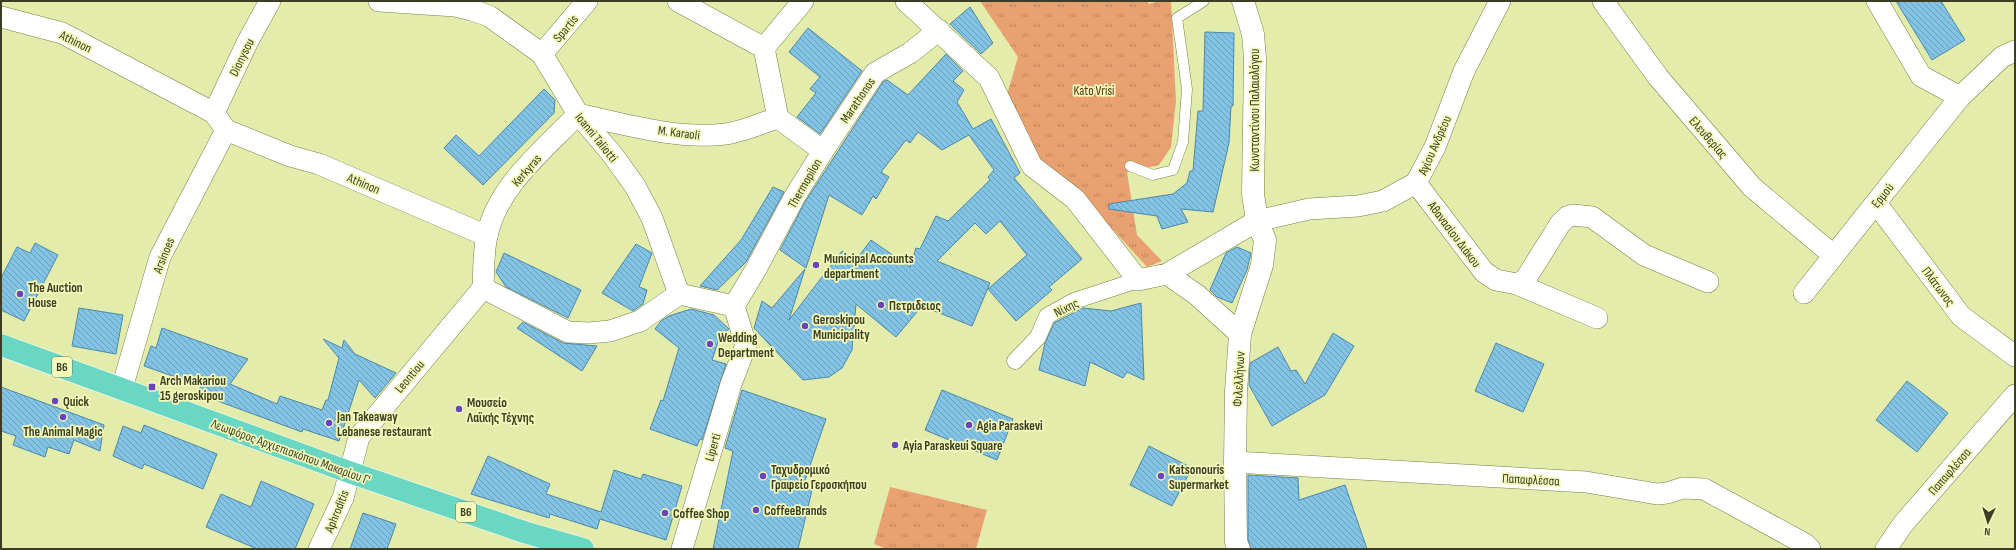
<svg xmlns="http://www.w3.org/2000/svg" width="2016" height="550" font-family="'Sofia Sans Condensed',sans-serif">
<defs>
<pattern id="park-tufts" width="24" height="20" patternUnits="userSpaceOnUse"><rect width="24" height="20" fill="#eaa172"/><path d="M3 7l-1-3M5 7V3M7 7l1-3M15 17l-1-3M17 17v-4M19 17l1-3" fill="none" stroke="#bf855d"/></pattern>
<pattern id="building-back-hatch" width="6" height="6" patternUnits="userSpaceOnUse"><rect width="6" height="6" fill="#83c3e6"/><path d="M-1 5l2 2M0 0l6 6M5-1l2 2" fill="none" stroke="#6ca0ba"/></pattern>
</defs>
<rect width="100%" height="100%" fill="#e4ecac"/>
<g fill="url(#park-tufts)">
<polygon points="980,1 1148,1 1149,4 1159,1 1171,1 1176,101 1171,147 1159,165 1127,172 1137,235 1162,261 1147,267 1077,190 1044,170 1006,98 1018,57"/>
<polygon points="890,487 987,510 976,549 887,549 874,544"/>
</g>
<g fill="url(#building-back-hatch)" stroke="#4a89aa">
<polygon points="1896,1 1941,1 1965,40 1932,60"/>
<polygon points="970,7 993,43 981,54 950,24"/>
<polygon points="808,28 862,71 820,134 797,117 816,93 810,89 820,77 789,52"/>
<polygon points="1205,32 1234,33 1233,106 1231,106 1229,143 1213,212 1181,209 1188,222 1162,229 1157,216 1109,209 1109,204 1173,194 1187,183 1190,171 1193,171 1198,111 1203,111"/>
<polygon points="946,54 963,71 953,81 964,90 957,102 973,129 991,119 1020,173 1014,178 1082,259 1049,287 1052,290 1016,321 988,289 1027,255 1000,221 986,234 975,223 937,261 990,283 972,326 922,306 896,337 856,304 852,350 842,368 829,377 803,380 754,328 762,301 772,308 805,269 789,320 842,251 856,260 871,240 910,267 916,248 920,249 936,216 948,221 990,180 988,177 994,170 969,135 942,150 918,132 910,143 906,140 881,172 889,177 876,199 873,196 862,215 829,195 806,268 780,250 805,202 883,82 887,80 908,95"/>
<polygon points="544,89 555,100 554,113 483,185 444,148 456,135 479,156"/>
<polygon points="773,187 784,192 746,262 717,290 700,286 741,240"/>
<polygon points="35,243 58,255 24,321 1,310 1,278 17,247 30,253"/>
<polygon points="636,244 652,253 639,287 647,290 643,304 633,311 602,293"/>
<polygon points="1237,247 1251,253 1247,270 1232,303 1217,297 1210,290 1226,253"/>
<polygon points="504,253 581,290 568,318 506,287 496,272"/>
<polygon points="1141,303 1144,380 1127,372 1123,378 1090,362 1085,386 1039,370 1045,343 1054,323 1083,308 1111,311"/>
<polygon points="79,308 123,315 116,354 72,346"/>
<polygon points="691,309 714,315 729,329 720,336 712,360 726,364 702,440 700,439 697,446 650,429 661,400 663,401 679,348 655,329 661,321 669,316"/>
<polygon points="523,322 563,343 597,346 582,371 517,328"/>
<polygon points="162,328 248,359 230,384 277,404 280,396 322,410 326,400 328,400 339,358 323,339 342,348 344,340 355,354 396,373 375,398 359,380 339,441 303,429 302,432 223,403 197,393 201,386 144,366 151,346 156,348"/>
<polygon points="1333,333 1354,346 1325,395 1272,426 1249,385 1250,363 1278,347 1291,371 1296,370 1305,384"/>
<polygon points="1496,343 1544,364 1523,412 1475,391"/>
<polygon points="1907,381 1948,413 1917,452 1876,420"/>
<polygon points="1,387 104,425 100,451 74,440 69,454 48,447 45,457 13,445 16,436 1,431"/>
<polygon points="742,390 826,419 804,483 813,486 798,549 713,549 733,451 725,448"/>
<polygon points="942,390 1013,419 997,460 925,430"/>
<polygon points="144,425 217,454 203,489 144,464 142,469 113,456 123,426 141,433"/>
<polygon points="1149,446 1192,468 1172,506 1130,485"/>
<polygon points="488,456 550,484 546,494 601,512 614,470 641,479 643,474 682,486 666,540 600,519 597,529 550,514 549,518 471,494"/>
<polygon points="1248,475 1298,478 1299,500 1345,485 1367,549 1251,549 1248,539"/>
<polygon points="261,481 314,504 295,549 257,549 206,527 221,494 251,507"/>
<polygon points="363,513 396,524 387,549 350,549"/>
</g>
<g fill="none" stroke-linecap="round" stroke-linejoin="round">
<defs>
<polyline id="service" points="1130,166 1153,175 1173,170 1183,142 1187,89 1177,18 1204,1"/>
<polyline id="pedestrian" points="1015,361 1038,337 1047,316 1074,301 1138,280"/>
<g id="minor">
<polyline points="379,1 455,6 472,10 489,16 542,54 578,114 612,154 635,186 652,218 679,294"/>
<polyline points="678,1 764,48 778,118 823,151"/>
<polyline points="906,1 989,78 1032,166 1075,199 1138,280 1167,274 1257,221 1309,209 1358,206 1383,201 1416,183 1435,147 1464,71 1500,1"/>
<polyline points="1603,1 1658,77 1752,187 1833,255"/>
<polyline points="1877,1 1921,76 1960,97"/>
<polyline points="1,17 62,33 214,113 226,130 290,156 319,164 487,236"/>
<polyline points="764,48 803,1"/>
<polyline points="542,54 587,1"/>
<polyline points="214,113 247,43 270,1"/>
<polyline points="1416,183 1484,272 1496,280 1517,284 1525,280 1560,224 1567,217 1573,215 1592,217 1644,255 1708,282"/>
<polyline points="1876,203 1961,316 2015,356"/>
<polyline points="1167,274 1197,295 1240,334"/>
<polyline points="1517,284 1597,318"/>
<path d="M483,288c1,-17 0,-36 4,-52 10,-50 58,-87 91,-122 45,10 101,26 147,20 17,-2 36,-11 53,-16"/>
<polyline points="483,288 568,332 589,333 610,331 640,321 679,294"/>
<polyline points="1804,293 1960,97 2002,57 2015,51"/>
<polyline points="679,294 734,306"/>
<polyline points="734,306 756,269 795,196 823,151 875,73 910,53 939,30"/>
<polyline points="122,388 160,257 226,130"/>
<polyline points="1235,462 1586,482 1657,494 1667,493 1683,488 1704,489 1805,544 1810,549"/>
<polyline points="319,549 343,498 359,437 483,288"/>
<polyline points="682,549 731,384 746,345 734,306"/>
<polyline points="1886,549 1903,524 2015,395"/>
</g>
<polyline id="tertiary" points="1239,549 1236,542 1235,462 1236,391 1240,334 1262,265 1265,240 1257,221 1253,194 1255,59 1253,34 1243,1"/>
<polyline id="primary" points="1,345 349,472 524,532 583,549"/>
</defs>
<use href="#service" stroke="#7a7f44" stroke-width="11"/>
<use href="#pedestrian" stroke="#7a7f44" stroke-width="17"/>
<use href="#minor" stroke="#7a7f44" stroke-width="22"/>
<use href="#tertiary" stroke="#7a7f44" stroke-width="23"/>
<use href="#primary" stroke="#fff" stroke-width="23"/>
<use href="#service" stroke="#fff" stroke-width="10"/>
<use href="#pedestrian" stroke="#fff" stroke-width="16"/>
<use href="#minor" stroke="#fff" stroke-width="21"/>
<use href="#tertiary" stroke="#fff" stroke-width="22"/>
<use href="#primary" stroke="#6ad7c2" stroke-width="22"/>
</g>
<g fill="#6a44bc" stroke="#f2f9b9" stroke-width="1.5">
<circle cx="816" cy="265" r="4"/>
<circle cx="20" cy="294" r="4"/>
<circle cx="881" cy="305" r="4"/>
<circle cx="805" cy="326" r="4"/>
<circle cx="710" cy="344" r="4"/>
<rect x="148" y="383" width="8" height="8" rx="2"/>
<circle cx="55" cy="401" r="4"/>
<circle cx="459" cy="409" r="4"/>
<circle cx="63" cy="417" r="4"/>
<circle cx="329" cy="423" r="4"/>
<circle cx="969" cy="425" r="4"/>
<circle cx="895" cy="445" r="4"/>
<circle cx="763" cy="476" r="4"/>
<circle cx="1161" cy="476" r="4"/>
<circle cx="756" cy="510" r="4"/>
<circle cx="665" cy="513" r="4"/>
</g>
<g text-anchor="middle" stroke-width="3.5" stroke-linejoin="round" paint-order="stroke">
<g fill="#f2f9b9" stroke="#727651" stroke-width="1">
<rect x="52" y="357" width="20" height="20" rx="3"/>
<rect x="456" y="502" width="20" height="20" rx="3"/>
</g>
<g font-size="12" font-weight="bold" fill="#3b3e24">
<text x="62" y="371">B6</text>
<text x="466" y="516">B6</text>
</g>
<g font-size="13" fill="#3b3e24" stroke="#f2f9b9">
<text transform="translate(565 28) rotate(-50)" y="5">Spartis</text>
<text transform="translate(76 41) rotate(26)" y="5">Athinon</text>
<text transform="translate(241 57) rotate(-64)" y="5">Dionysou</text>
<text transform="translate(857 100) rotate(-56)" y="5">Marathonos</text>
<text transform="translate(1254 110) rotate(-90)" y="5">Κωνσταντίνου Παλαιολόγου</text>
<text transform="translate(679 132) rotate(7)" y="5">M. Karaoli</text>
<text transform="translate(597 137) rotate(51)" y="5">Ioanni Taliotti</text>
<text transform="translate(1709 137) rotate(49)" y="5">Ελευθερίας</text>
<text transform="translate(1434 145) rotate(-66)" y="5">Αγίου Ανδρέου</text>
<text transform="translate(526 170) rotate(-49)" y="5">Kerkyras</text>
<text transform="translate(364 183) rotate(23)" y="5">Athinon</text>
<text transform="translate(804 183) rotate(-60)" y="5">Thermopilon</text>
<text transform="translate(1882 195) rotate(-51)" y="5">Ερμού</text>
<text transform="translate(1455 234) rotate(53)" y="5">Αθανασίου Διάκου</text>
<text transform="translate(163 255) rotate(-68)" y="5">Arsinoes</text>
<text transform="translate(1939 286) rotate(53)" y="5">Πλάτωνος</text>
<text transform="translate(1066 307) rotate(-27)" y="5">Νίκης</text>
<text transform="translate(409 376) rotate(-50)" y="5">Leontiou</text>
<text transform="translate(1238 379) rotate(-87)" y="5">Φιλελλήνων</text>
<text transform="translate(712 447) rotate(-74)" y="5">Liperti</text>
<text transform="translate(291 451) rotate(20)" y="5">Λεωφόρος Αρχιεπισκόπου Μακαρίου Γ'</text>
<text transform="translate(1949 471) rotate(-49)" y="5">Παπαφλέσσα</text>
<text transform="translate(1531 479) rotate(3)" y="5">Παπαφλέσσα</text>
<text transform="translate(336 511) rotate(-68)" y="5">Aphroditis</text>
</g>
<g font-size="13" fill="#5a3319" stroke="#f2f9b9">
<text x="1094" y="95">Kato Vrisi</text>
</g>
<g font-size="13" font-weight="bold" fill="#3b3e24" stroke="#f2f9b9" text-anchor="start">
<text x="824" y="263">Municipal Accounts<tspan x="824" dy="15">department</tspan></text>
<text x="28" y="292">The Auction<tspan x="28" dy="15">House</tspan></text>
<text x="889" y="310">Πετριδειος</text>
<text x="813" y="324">Geroskipou<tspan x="813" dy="15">Municipality</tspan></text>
<text x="718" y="342">Wedding<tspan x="718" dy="15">Department</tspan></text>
<text x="160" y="385">Arch Makariou<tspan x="160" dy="15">15 geroskipou</tspan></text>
<text x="63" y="406">Quick</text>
<text x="467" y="407">Μουσείο<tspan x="467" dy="15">Λαϊκής Τέχνης</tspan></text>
<text x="337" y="421">Jan Takeaway<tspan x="337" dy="15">Lebanese restaurant</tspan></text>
<text x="977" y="430">Agia Paraskevi</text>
<text x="63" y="436" text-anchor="middle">The Animal Magic</text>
<text x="903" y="450">Ayia Paraskeui Square</text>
<text x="771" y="474">Ταχυδρομικό<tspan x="771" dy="15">Γραφείο Γεροσκήπου</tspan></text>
<text x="1169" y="474">Katsonouris<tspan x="1169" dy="15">Supermarket</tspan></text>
<text x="764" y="515">CoffeeBrands</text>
<text x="673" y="518">Coffee Shop</text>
</g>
</g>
<rect width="2016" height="550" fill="none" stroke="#3b3e24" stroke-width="4"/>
<g transform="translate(1988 522) rotate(184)" stroke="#f2f9b9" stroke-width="3" paint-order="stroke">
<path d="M0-3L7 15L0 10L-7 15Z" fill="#3b3e24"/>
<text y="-6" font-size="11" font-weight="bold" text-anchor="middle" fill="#3b3e24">N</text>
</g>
</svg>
